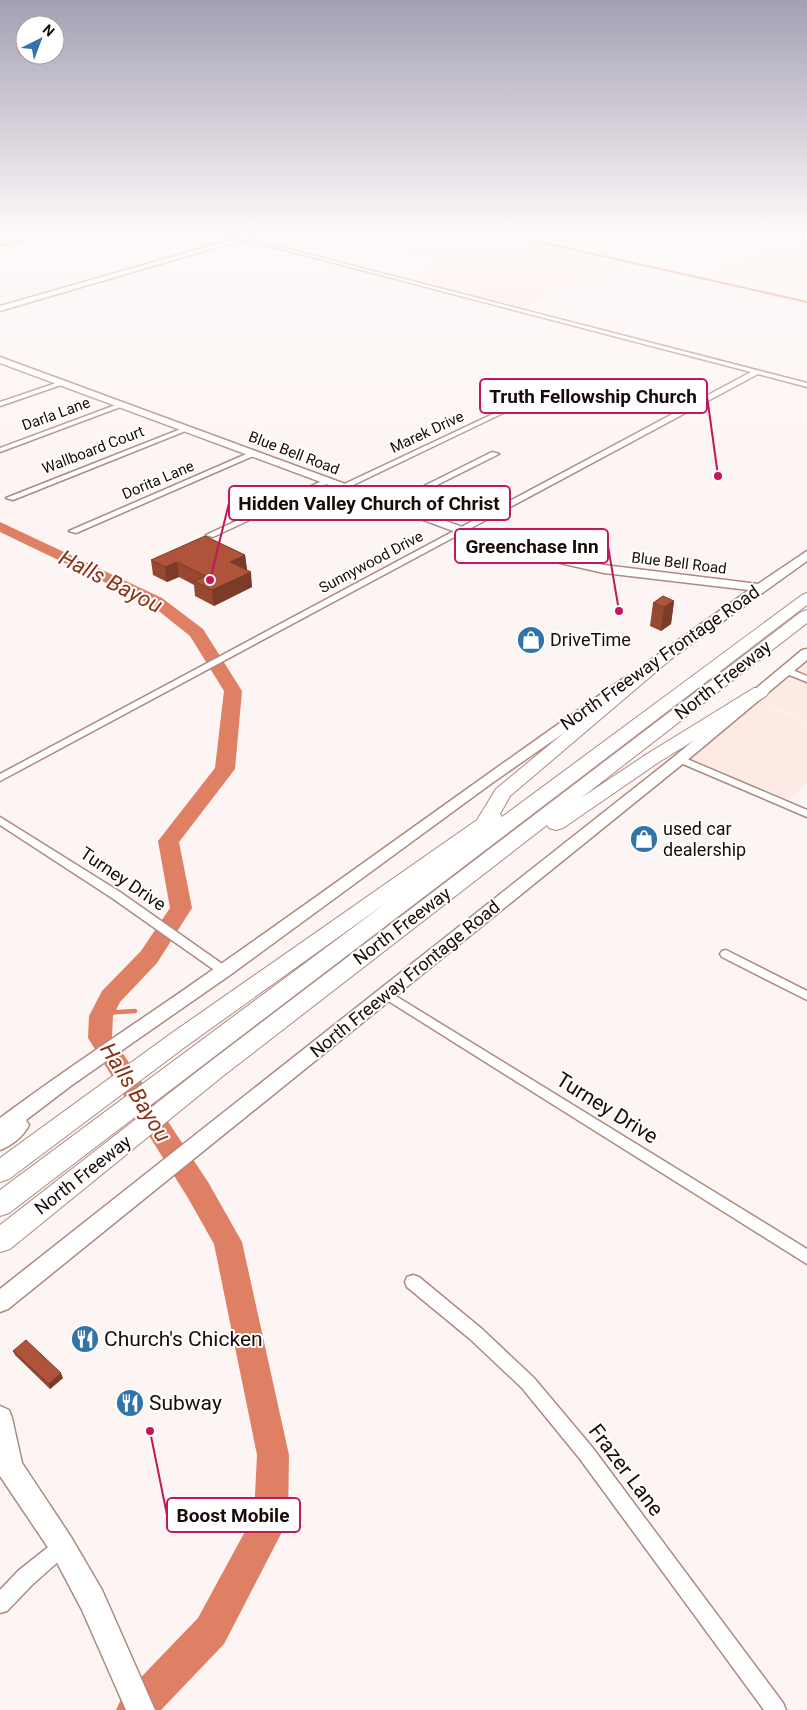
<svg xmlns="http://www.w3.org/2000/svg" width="807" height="1710" font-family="Roboto,sans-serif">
<rect width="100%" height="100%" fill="#fdf5f3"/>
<g fill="#fdeae4">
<polygon points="319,233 484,233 628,265 521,307 408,278 449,262"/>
<polygon points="804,233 807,233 807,287 723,268"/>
<polygon points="807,662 807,721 758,701"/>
<polygon points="758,702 807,722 807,783 789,801 689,758"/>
</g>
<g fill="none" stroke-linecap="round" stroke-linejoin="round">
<g stroke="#df7f64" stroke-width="2">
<polyline points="500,233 807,302"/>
<polyline points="0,246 48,233"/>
</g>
<polyline stroke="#df7f64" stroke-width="4.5" points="102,1013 135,1011"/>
<polygon fill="#df7f64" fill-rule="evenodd" points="0,522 162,598 203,629 242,691 235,769 179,842 192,908 157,963 120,1002 113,1016 112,1037 208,1182 242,1242 289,1455 288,1518 283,1530 224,1644 161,1710 116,1710 122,1697 198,1618 254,1515 257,1455 214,1244 188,1198 88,1038 89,1016 102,991 141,951 170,908 158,841 215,768 224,691 190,636 150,604 0,532"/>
<defs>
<g id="street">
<polygon points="220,233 226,233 807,383 807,387 758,374 0,781 0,774 751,372"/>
<polygon points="62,381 65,383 64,384 0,406 0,402"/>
<polygon points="548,388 553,389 345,489 338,487"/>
<polygon points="121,403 123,404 123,406 0,452 0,448"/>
<polygon points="186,427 189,429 188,430 13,500 6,498"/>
<polygon points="251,452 258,454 76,533 69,531"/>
<polygon points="492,452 499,454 393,507 386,505"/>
<polygon points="324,480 331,482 213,537 206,535"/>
<polygon points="785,667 807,676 807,682 782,672 782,668"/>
<polygon points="680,756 807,810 807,817 676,761 675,759 676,757"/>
<polygon points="0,817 120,892 228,968 230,971 228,974 220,974 112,898 0,825"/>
<polygon points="726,950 807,991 807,1000 722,957 720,954 722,951"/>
<polygon points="386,990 807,1249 807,1264 382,997 380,994 382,991"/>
<polygon points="413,1275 419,1277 482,1329 534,1378 592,1447 783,1703 786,1710 764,1710 580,1459 522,1388 470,1339 407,1287 405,1282 407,1277"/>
<polygon points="63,1537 69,1540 72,1546 69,1552 32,1585 7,1611 0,1613 0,1590 18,1571 57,1540"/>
</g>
<g id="secondary">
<polygon points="255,233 265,233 0,311 0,306"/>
<polygon points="0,357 514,546 604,565 758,584 807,551 807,561 659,667 649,667 647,664 649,661 749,590 604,573 507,551 0,363"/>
<polygon points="807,649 807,660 685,762 8,1309 0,1312 0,1289 675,756 802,650"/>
<path d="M632,675l7,4 -2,3 -145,101 -262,192 -158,110 -46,35 3,5c-5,11 -18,21 -29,25v-32c71,-53 146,-101 218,-152 137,-96 272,-195 409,-290z"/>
<polygon points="0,1406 9,1410 12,1418 22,1463 71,1537 102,1590 155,1710 126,1710 82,1610 53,1555 0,1476"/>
</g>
<g id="highway">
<polygon points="807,593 807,605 9,1213 0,1216 0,1190 386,903 185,1047 9,1179 0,1182 0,1158 169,1035 477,820 496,789 663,651 675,651 677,654 510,796 500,814 502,817 802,595"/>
<polygon points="807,610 807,623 581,798 647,754 754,688 766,688 769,692 766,696 659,762 563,828 556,830 549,828 547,825 223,1076 10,1249 0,1252 0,1225 207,1064 801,612"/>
</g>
</defs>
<use href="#street" stroke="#ad8a80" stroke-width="3"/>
<use href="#secondary" stroke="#ad8a80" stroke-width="3"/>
<use href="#highway" stroke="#ad8a80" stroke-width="2"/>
<use href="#street" fill="#fff" fill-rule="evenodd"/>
<use href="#secondary" fill="#fff" fill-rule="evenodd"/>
<use href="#highway" fill="#fff" fill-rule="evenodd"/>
</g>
<g fill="#964832">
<polygon points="245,555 247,570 252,587 214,606 195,596 194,585 179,577 167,582 153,575 151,560"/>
<polygon points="674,601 671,624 661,631 650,626 653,603"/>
<polygon points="13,1351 63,1378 50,1389 15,1355"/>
</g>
<g fill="#7a3b29">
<polygon points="245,555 247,570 230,562"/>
<polygon points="177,562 179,577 167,582 165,567"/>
<polygon points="251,572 252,587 214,606 212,590"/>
<polygon points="674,601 671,624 661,631 664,607"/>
<polygon points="61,1373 63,1378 50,1389 49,1384"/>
</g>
<g fill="#af543a" stroke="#7a3b29">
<polygon points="205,536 245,555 230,562 251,572 212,590 194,581 206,576 177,562 165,567 151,560"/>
<polygon points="663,596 674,601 664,607 653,603"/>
<polygon points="26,1340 61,1373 49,1384 13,1351"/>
</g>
<linearGradient id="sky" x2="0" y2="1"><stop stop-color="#a49fb3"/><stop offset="0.49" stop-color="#fefafa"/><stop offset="1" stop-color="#fefafa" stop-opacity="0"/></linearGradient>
<rect width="807" height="472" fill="url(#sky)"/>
<defs>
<symbol id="shop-disc" viewBox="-11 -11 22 22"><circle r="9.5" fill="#3274aa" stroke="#fff"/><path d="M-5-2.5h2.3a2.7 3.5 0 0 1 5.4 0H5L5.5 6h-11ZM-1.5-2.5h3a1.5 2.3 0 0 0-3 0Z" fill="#fff"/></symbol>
<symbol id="restaurant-disc" viewBox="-11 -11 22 22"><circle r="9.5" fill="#3274aa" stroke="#fff"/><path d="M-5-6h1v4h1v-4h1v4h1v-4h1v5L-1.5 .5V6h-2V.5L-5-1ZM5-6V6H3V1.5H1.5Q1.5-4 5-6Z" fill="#fff"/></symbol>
</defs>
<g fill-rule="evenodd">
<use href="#shop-disc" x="515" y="624" width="32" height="32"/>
<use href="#shop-disc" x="628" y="823" width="32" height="32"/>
<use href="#restaurant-disc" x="69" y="1323" width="32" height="32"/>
<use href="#restaurant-disc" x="114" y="1387" width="32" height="32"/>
</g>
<g text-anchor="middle" stroke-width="4" stroke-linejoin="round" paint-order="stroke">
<g font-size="15" fill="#180c08" stroke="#fff">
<text transform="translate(56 414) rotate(-20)" y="5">Darla Lane</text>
<text transform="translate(427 432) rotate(-25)" y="5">Marek Drive</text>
<text transform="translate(93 450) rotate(-21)" y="5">Wallboard Court</text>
<text transform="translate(294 453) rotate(21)" y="5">Blue Bell Road</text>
<text transform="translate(158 480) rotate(-23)" y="5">Dorita Lane</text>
<text transform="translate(371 562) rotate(-28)" y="5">Sunnywood Drive</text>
<text transform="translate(679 563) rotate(7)" y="5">Blue Bell Road</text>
</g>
<g font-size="18" fill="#180c08" stroke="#fff" text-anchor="start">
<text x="550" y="646">DriveTime</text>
<text x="663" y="835">used car<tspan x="663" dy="21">dealership</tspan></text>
</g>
<g font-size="18" fill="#180c08" stroke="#fff">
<text transform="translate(660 658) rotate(-35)" y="6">North Freeway Frontage Road</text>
<text transform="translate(723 680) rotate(-38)" y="6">North Freeway</text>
<text transform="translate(123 879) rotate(34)" y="6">Turney Drive</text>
<text transform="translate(402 926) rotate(-37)" y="6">North Freeway</text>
<text transform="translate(405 979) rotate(-39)" y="6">North Freeway Frontage Road</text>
<text transform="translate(83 1175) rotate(-38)" y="6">North Freeway</text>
</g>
<g font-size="21" fill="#180c08" stroke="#fff">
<text transform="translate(607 1108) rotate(32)" y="7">Turney Drive</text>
<text transform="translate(626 1470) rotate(53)" y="7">Frazer Lane</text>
</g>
<g font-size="21" fill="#180c08" stroke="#fff" text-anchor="start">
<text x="104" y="1346">Church's Chicken</text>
<text x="149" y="1410">Subway</text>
</g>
<g font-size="22" font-style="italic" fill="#893319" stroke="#fff">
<text transform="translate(111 581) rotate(27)" y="8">Halls Bayou</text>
<text transform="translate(136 1092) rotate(58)" y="8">Halls Bayou</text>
</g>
</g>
<path fill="none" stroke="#c2185b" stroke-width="2" d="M718 476L707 396M210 580L229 503M619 611L608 546M150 1431L167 1515"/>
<g fill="#c2185b" stroke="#fff" stroke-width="2">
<circle cx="718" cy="476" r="5"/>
<circle cx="210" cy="580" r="5"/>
<circle cx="619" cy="611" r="5"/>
<circle cx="150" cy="1431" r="5"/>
</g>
<g fill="#fff" stroke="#c2185b" stroke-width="2">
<rect x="480" y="379" width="227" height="34" rx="5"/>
<rect x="229" y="486" width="281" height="34" rx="5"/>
<rect x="455" y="529" width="153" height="34" rx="5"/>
<rect x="167" y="1498" width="133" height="34" rx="5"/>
</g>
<g font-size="19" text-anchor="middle" font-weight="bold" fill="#180c08">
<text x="593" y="403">Truth Fellowship Church</text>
<text x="369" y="510">Hidden Valley Church of Christ</text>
<text x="532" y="553">Greenchase Inn</text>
<text x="233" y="1522">Boost Mobile</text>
</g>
<g transform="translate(40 40) rotate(42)"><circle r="24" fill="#ffffff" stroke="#a39e9c"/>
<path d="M0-4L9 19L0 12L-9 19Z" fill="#3274aa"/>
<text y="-8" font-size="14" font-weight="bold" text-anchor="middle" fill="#180c08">N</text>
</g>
</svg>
